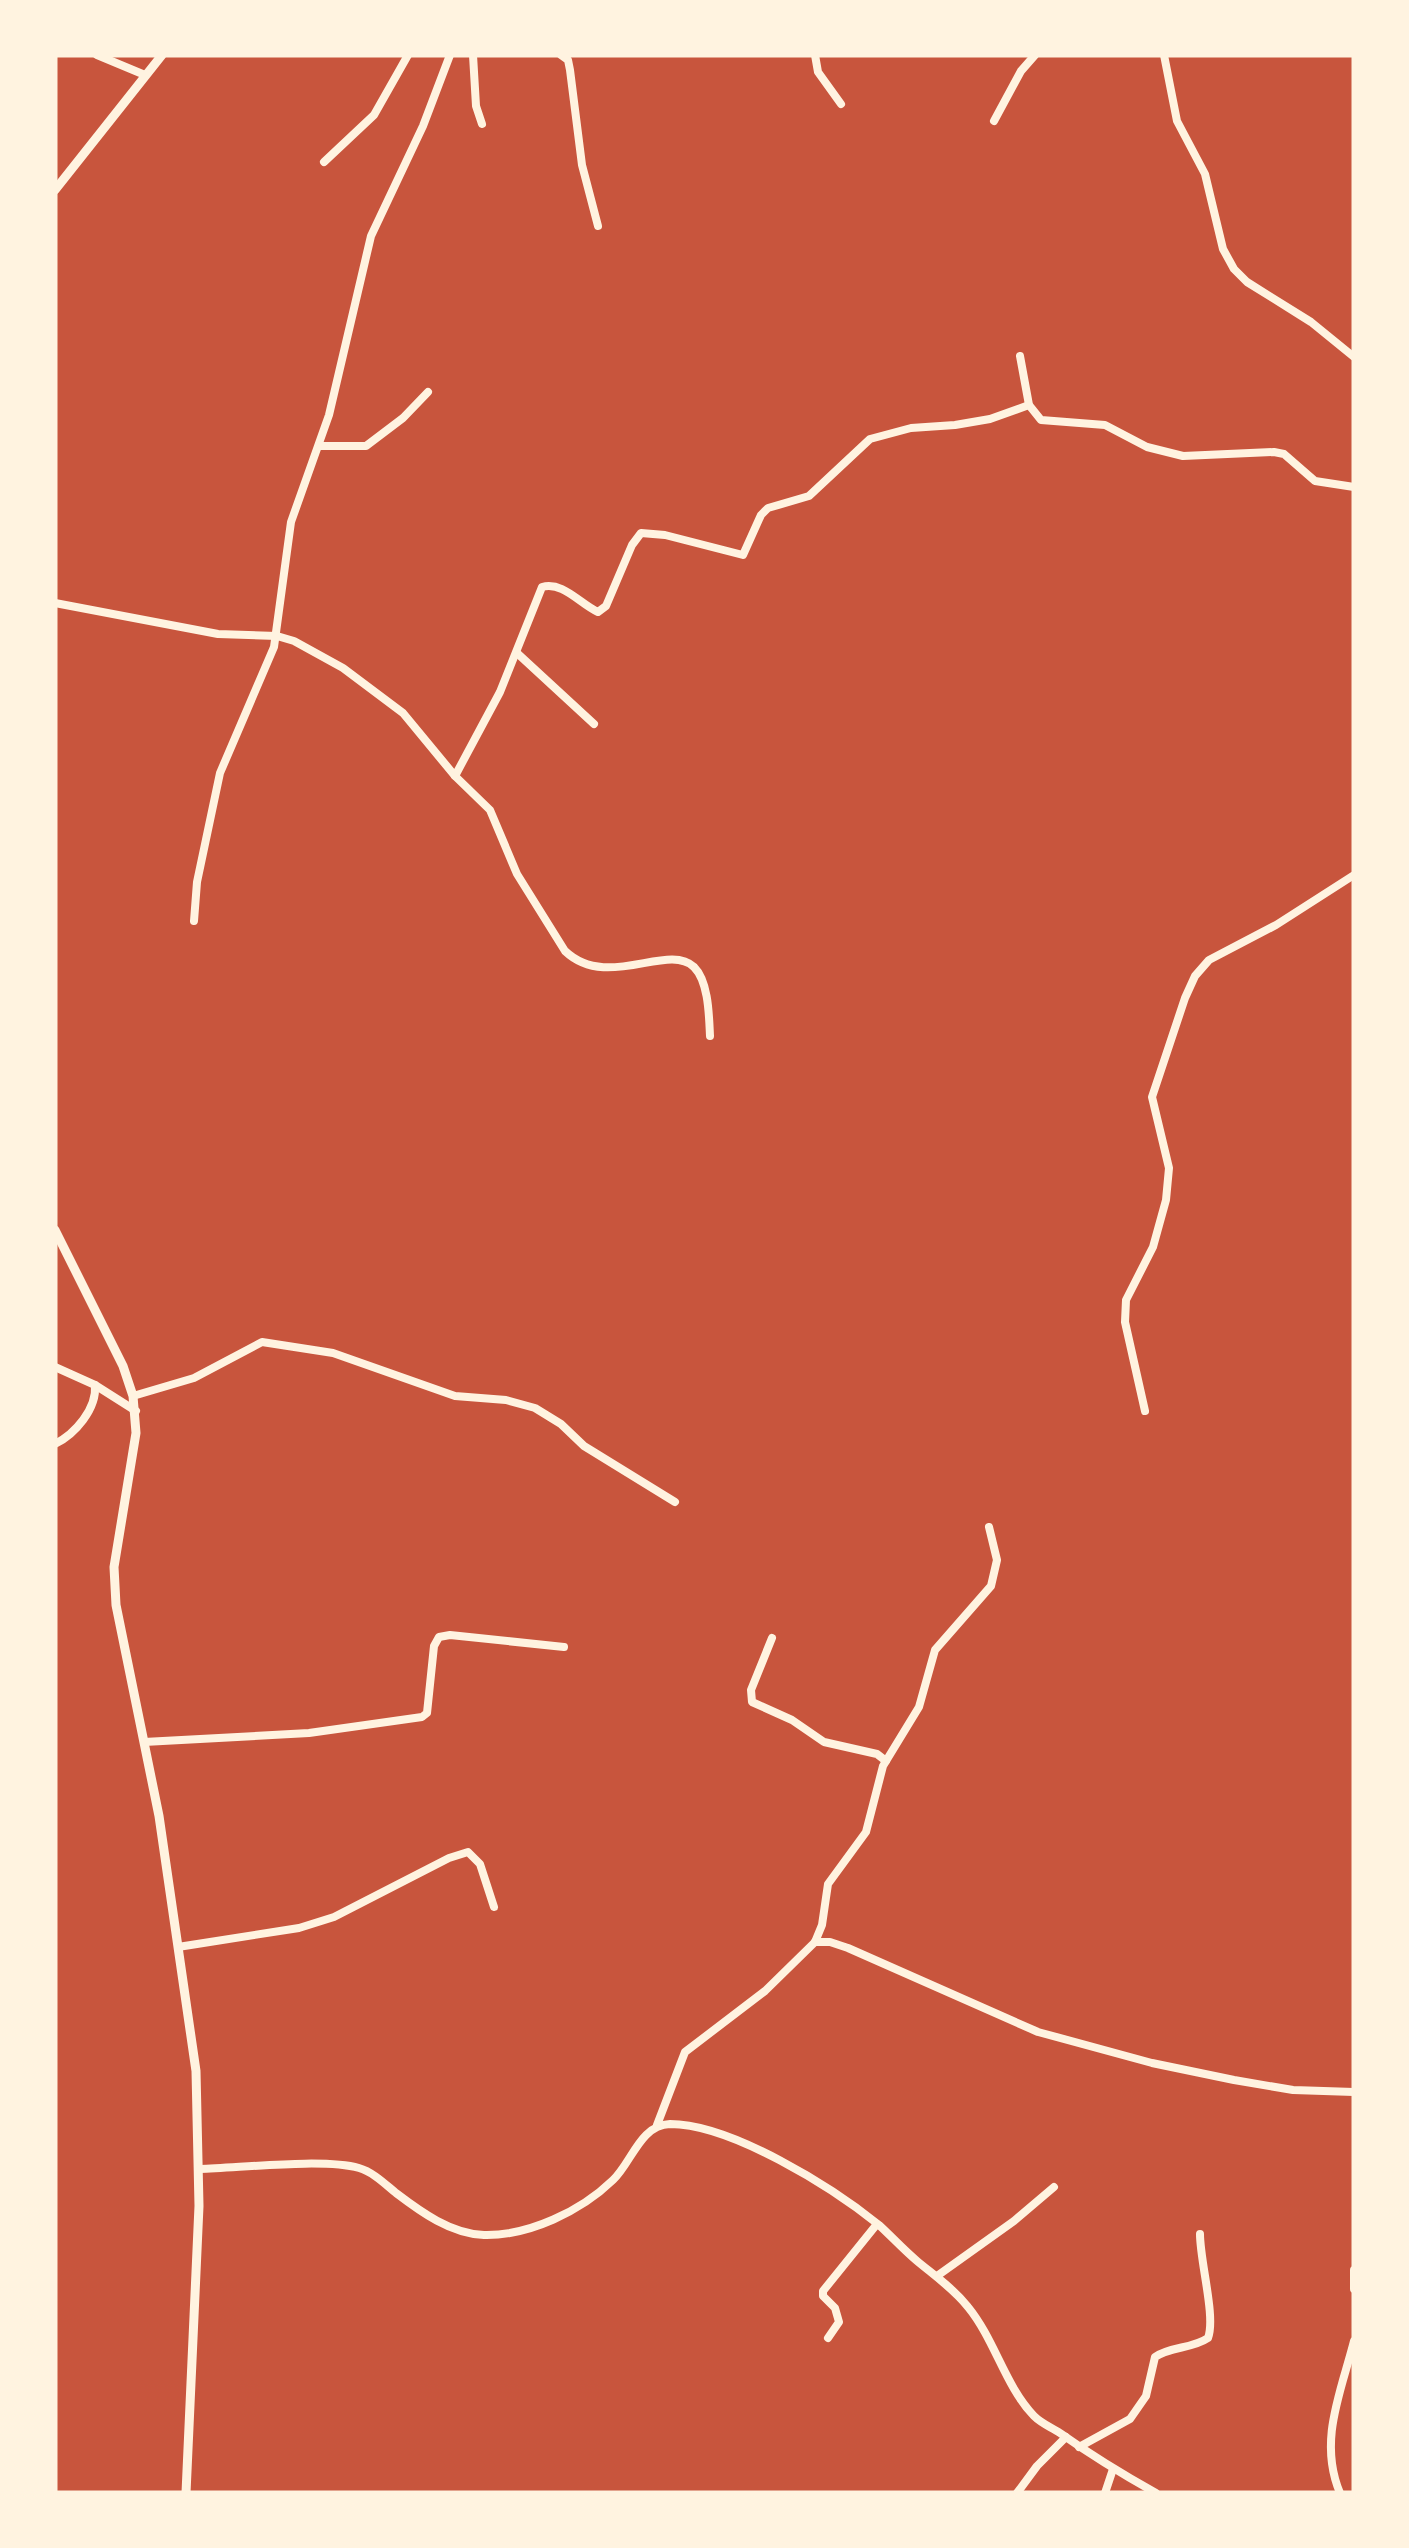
<svg xmlns="http://www.w3.org/2000/svg" width="1409" height="2548" font-family="'Nunito Sans',sans-serif">
<rect width="100%" height="100%" fill="#c8553d"/>
<g fill="none" stroke-linecap="round" stroke-linejoin="round">
<g stroke="#fff3e0" stroke-width="8">
<polyline points="97,55 145,75"/>
<polyline points="473,55 476,106 482,124"/>
<polyline points="561,55 568,60 570,70 582,165 598,226"/>
<polyline points="815,55 818,72 841,104"/>
<polyline points="1164,55 1177,121 1205,174 1223,249 1234,269 1247,282 1311,322 1354,357"/>
<polyline points="994,121 1021,71 1035,55"/>
<polyline points="324,162 374,115 408,55"/>
<polyline points="1020,356 1029,405 1041,420 1105,425 1147,447 1183,456 1274,452 1284,454 1315,481 1354,487"/>
<polyline points="320,446 366,446 403,418 428,392"/>
<path d="M55,603l163,31 59,2 17,5 49,27 60,45 52,63 35,34 27,64 48,77c42,40 103,-9 129,16 15,15 15,50 16,69"/>
<polyline points="517,653 594,724"/>
<path d="M455,776l45,-84 42,-105c21,-6 38,17 56,25l8,-6 26,-61 9,-12 24,2 78,20 18,-40 7,-7 41,-12 61,-57 41,-11 44,-3 35,-6 39,-14"/>
<polyline points="194,921 197,882 220,773 274,647 291,522 329,415 371,236 423,126 450,55"/>
<polyline points="55,1367 95,1385 136,1411"/>
<polyline points="133,1396 194,1378 262,1342 333,1353 455,1396 506,1400 535,1408 561,1424 584,1446 675,1502"/>
<polyline points="1145,1411 1125,1322 1126,1300 1153,1247 1166,1200 1169,1168 1152,1097 1185,998 1195,976 1209,960 1276,925 1354,875"/>
<path d="M55,1444c20,-10 42,-35 40,-59"/>
<polyline points="772,1638 751,1690 752,1702 792,1720 824,1742 877,1754 886,1761"/>
<polyline points="144,1742 309,1733 422,1717 427,1713 434,1646 439,1637 450,1635 564,1647"/>
<polyline points="815,1942 830,1942 848,1948 1038,2032 1152,2063 1234,2080 1293,2090 1354,2092"/>
<polyline points="178,1947 299,1928 334,1917 449,1858 468,1852 480,1864 494,1907"/>
<polyline points="657,2125 685,2052 765,1991 815,1942 822,1925 828,1884 866,1832 883,1766 919,1707 935,1650 991,1586 997,1560 989,1527"/>
<path d="M200,2169c40,-1 123,-11 159,-1 14,4 26,16 37,25 25,19 55,41 88,42 45,1 97,-24 129,-55 19,-18 27,-55 57,-56 61,0 162,63 209,101 13,12 25,25 38,36 18,15 37,28 51,46 27,33 37,79 66,109 8,8 17,11 26,17 31,22 62,41 96,60"/>
<polyline points="1354,2270 1354,2289"/>
<polyline points="937,2276 1014,2221 1054,2187"/>
<polyline points="828,2338 839,2322 835,2308 823,2296 823,2291 877,2224"/>
<path d="M1079,2447l51,-28 16,-23 9,-39c16,-11 37,-8 53,-19 8,-21 -8,-76 -8,-104"/>
<polyline points="1017,2493 1037,2466 1066,2437"/>
<polyline points="1105,2493 1113,2469"/>
<path d="M1340,2493c-22,-52 1,-101 14,-152"/>
</g>
<g stroke="#fff3e0" stroke-width="9">
<polyline points="55,190 162,55"/>
<polyline points="55,1230 123,1366 133,1396 136,1433 114,1567 116,1605 159,1816 196,2071 199,2206 186,2493"/>
</g>
</g>
<rect width="1409" height="2548" fill="none" stroke="#fff3e0" stroke-width="115"/>
</svg>
